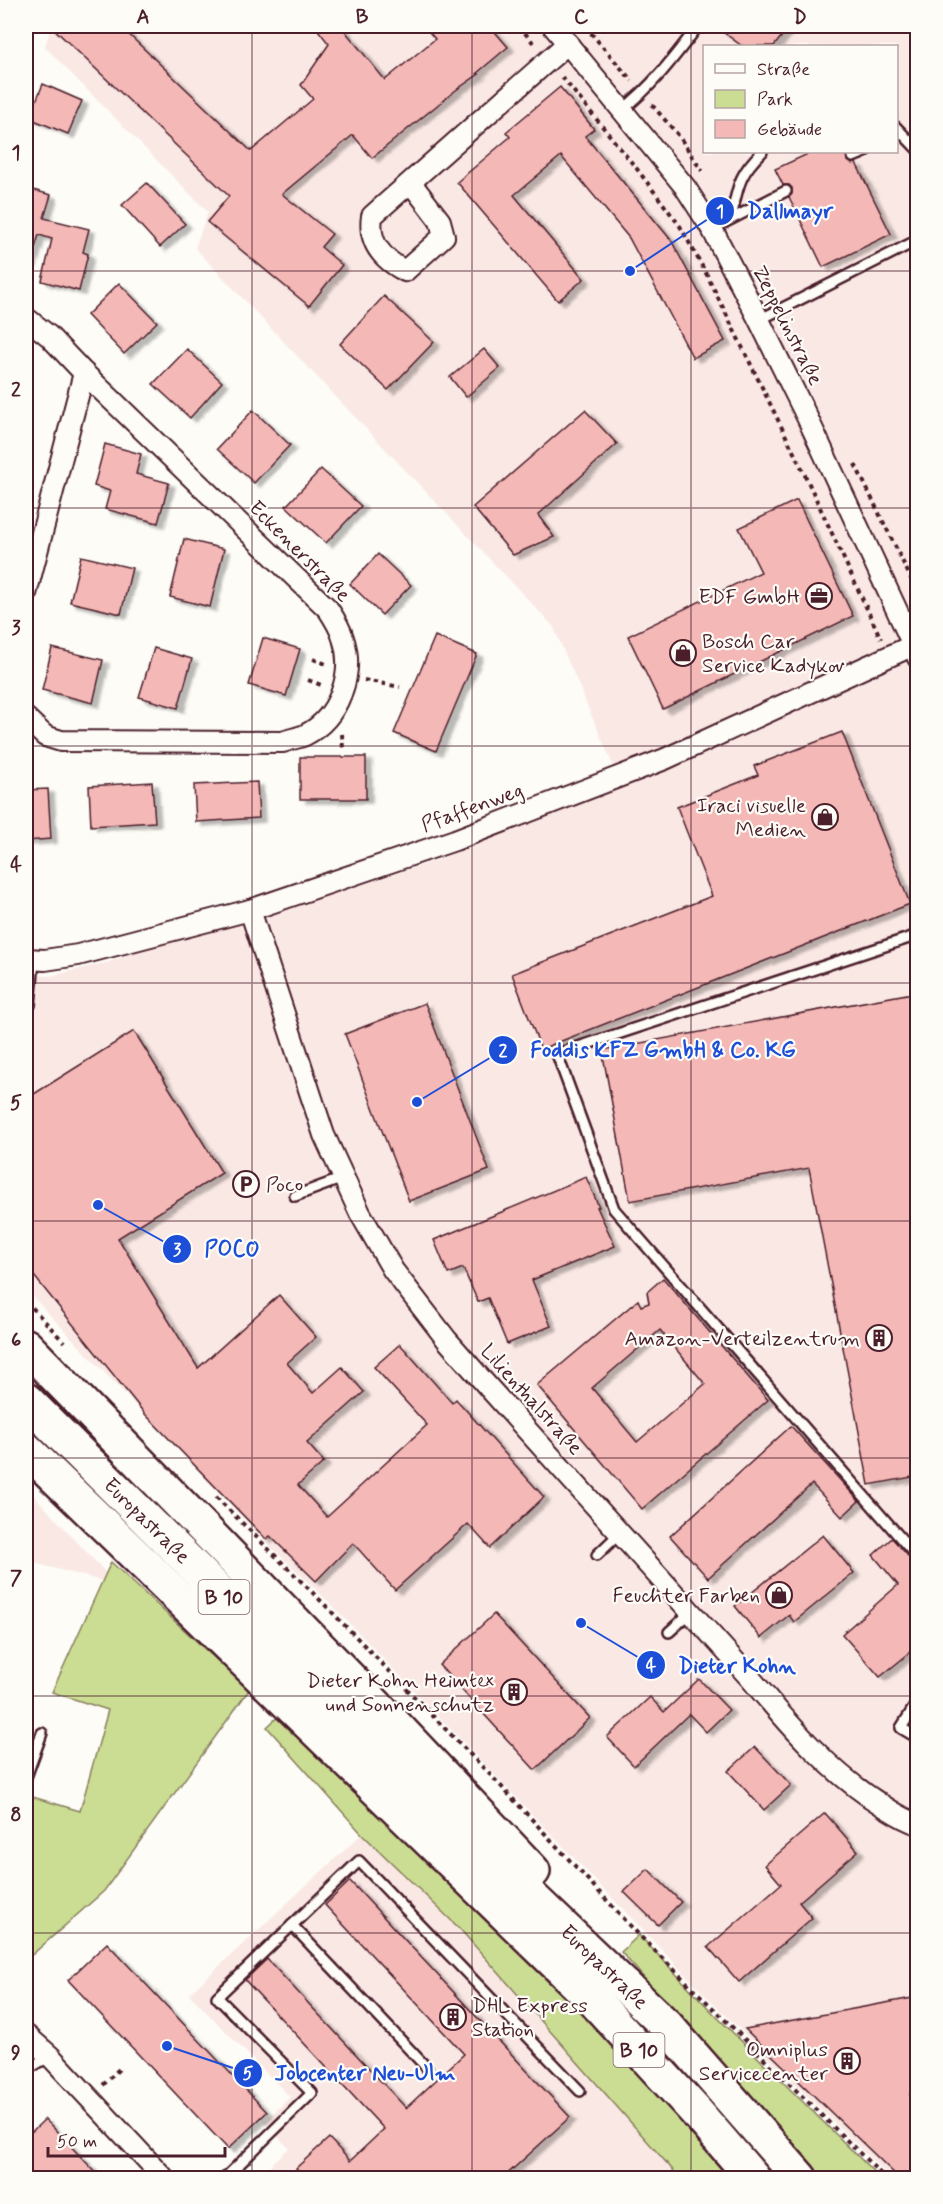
<svg xmlns="http://www.w3.org/2000/svg" width="943" height="2204" font-family="Mynerve,sans-serif">
<defs>
<filter id="shadow"><feDropShadow dx="6" dy="4" stdDeviation="1.5" flood-color="#0004"/></filter>
</defs>
<rect width="100%" height="100%" fill="#fdfcf7"/>
<filter id="ink" filterUnits="userSpaceOnUse"><feTurbulence type="fractalNoise" baseFrequency=".0167" numOctaves="2"/><feDisplacementMap in="SourceGraphic" scale="12" xChannelSelector="R" yChannelSelector="G"/><feConvolveMatrix kernelMatrix="1 2 1 2 8 2 1 2 1" color-interpolation-filters="sRGB"/></filter>
<g filter="url(#ink)">
<g fill="#fae8e4" fill-rule="evenodd">
<path d="M51,26h866v2152h-27l-188,-186 -373,-390 -61,-58 -242,-254v-316l24,2 59,-14 46,-17 122,-33 163,-53 182,-73 -69,-160 -358,-378 13,-36 -163,-165zM704,46h192v106h-192z"/>
<polygon points="26,1487 106,1573 103,1581 26,1561"/>
<polygon points="362,1834 459,1928 679,2177 257,2178 289,2148 264,2122 290,2097 189,1994"/>
</g>
<g fill="#cadd92" stroke="#8a7e5e" stroke-width="1.5">
<polygon points="111,1562 249,1690 104,1891 26,1960 26,1795 80,1811 108,1710 52,1692"/>
<polygon points="283,1712 494,1920 739,2178 679,2177 459,1928 362,1834 267,1727"/>
<polygon points="639,1935 715,2015 880,2178 822,2178 621,1952"/>
</g>
<g fill="#f4b8b6" stroke="#4a1f2b" stroke-width="1.5" fill-rule="evenodd" filter="url(#shadow)">
<polygon points="51,26 120,26 251,151 313,99 301,85 329,44 315,26 341,26 385,80 435,39 424,26 490,26 508,47 477,73 479,74 456,90 372,158 353,135 282,194 332,234 321,247 342,265 309,306 207,222 229,196"/>
<polygon points="715,26 790,26 774,46 742,46"/>
<polygon points="43,84 82,101 68,134 29,118"/>
<polygon points="560,87 594,129 585,136 671,240 725,341 693,358 629,238 561,156 514,195 584,279 558,301 457,182 510,137 506,132"/>
<polygon points="812,152 849,152 846,156 847,160 852,164 856,163 891,234 823,267 789,197 792,194 792,188 789,185 783,185 775,169"/>
<polygon points="147,183 185,224 160,247 122,205"/>
<polygon points="26,188 51,195 44,218 89,229 83,252 88,254 79,291 42,281 52,239 39,235 30,264 26,263"/>
<polygon points="119,283 157,322 124,354 87,315"/>
<polygon points="384,296 434,342 388,390 340,344"/>
<polygon points="187,349 222,382 190,418 153,384"/>
<polygon points="484,349 500,368 466,397 450,377"/>
<polygon points="253,410 290,445 254,483 217,449"/>
<polygon points="585,410 617,444 538,515 554,537 513,555 473,507"/>
<polygon points="105,444 141,454 136,474 169,483 158,523 105,509 110,491 94,486"/>
<polygon points="321,469 361,506 326,543 286,506"/>
<polygon points="797,500 853,616 663,709 628,636 761,572 739,528"/>
<polygon points="184,539 224,549 210,607 170,597"/>
<polygon points="378,554 411,585 382,615 350,584"/>
<polygon points="81,556 132,568 121,614 70,602"/>
<polygon points="435,636 477,654 436,751 394,733"/>
<polygon points="263,638 300,649 286,696 249,685"/>
<polygon points="52,648 103,660 93,703 42,690"/>
<polygon points="154,648 192,659 178,708 139,697"/>
<polygon points="842,732 910,904 541,1049 512,974 712,896 677,807 758,775 754,766"/>
<rect x="300" y="757" width="66" height="42"/>
<polygon points="152,782 155,822 91,826 89,786"/>
<polygon points="257,782 259,818 196,822 194,785"/>
<polygon points="48,789 51,839 26,841 26,790"/>
<polygon points="918,992 918,1476 869,1485 809,1168 630,1201 602,1050"/>
<polygon points="425,1003 489,1170 409,1201 345,1034"/>
<polygon points="134,1031 222,1173 118,1238 198,1368 279,1295 316,1337 287,1363 313,1393 342,1367 364,1392 307,1443 324,1462 298,1485 327,1517 427,1425 374,1367 400,1344 452,1403 456,1399 544,1497 490,1548 468,1524 395,1590 353,1543 316,1581 270,1536 266,1539 145,1414 26,1266 26,1099"/>
<polygon points="586,1177 599,1207 597,1207 615,1246 532,1280 551,1326 507,1344 488,1298 478,1302 463,1268 448,1274 434,1240"/>
<path d="M663,1278l105,122 -126,109 -105,-124 101,-85 3,6 8,-3 -2,-11zM660,1330l45,54 -68,58 -45,-54z"/>
<polygon points="791,1426 859,1501 842,1517 812,1484 708,1578 670,1536"/>
<polygon points="823,1535 854,1573 794,1622 789,1615 761,1638 735,1606"/>
<polygon points="892,1538 918,1566 918,1646 880,1677 842,1634 898,1585 873,1555"/>
<polygon points="494,1614 590,1718 535,1770 439,1665"/>
<polygon points="699,1679 729,1710 706,1732 689,1714 634,1766 607,1737 650,1697 664,1712"/>
<polygon points="755,1747 791,1785 764,1810 728,1771"/>
<polygon points="825,1813 858,1851 799,1902 812,1918 739,1982 708,1947 781,1884 765,1865"/>
<polygon points="648,1869 681,1902 658,1925 624,1892"/>
<polygon points="350,1881 570,2117 503,2178 306,2178 296,2168 329,2138 350,2161 384,2129 245,1980 267,1959 406,2108 464,2054 325,1905"/>
<polygon points="107,1943 267,2112 228,2149 68,1980"/>
<polygon points="918,1997 918,2093 910,2094 918,2133 918,2178 899,2178 745,2029"/>
<polygon points="45,2119 101,2178 26,2178 26,2137"/>
</g>
<g fill="none" stroke-linecap="round" stroke-linejoin="round">
<defs>
<g id="service">
<path d="M622,110c31,-24 53,-54 76,-84"/>
<polyline points="896,127 918,150"/>
<polyline points="853,157 865,152"/>
<path d="M731,218c7,-31 7,-43 31,-66"/>
<polyline points="712,229 786,191"/>
<polyline points="759,320 918,240"/>
<polyline points="918,935 557,1054 614,1209 918,1558"/>
<polyline points="26,1010 30,1005 34,960"/>
<polyline points="295,1196 343,1178"/>
<polyline points="597,1555 619,1534"/>
<polyline points="669,1632 690,1613"/>
<polyline points="918,1701 901,1728 918,1738"/>
<polyline points="26,1777 42,1733"/>
<polyline points="292,1925 427,2068"/>
<polyline points="26,2070 50,2056"/>
<polyline points="225,2178 312,2093 217,1997 359,1861 580,2091"/>
</g>
<g id="minor">
<polyline points="553,26 685,187 712,229 759,320 807,417 913,645 918,658"/>
<path d="M411,183l29,38 4,15 -39,35c-23,-12 -37,-28 -33,-55l196,-173"/>
<path d="M26,318l23,18 35,37 244,236c6,9 12,18 15,29 12,35 -4,80 -38,97 -7,3 -15,4 -22,7l-222,-1 -16,-5 -19,-18"/>
<polyline points="26,594 84,373"/>
<path d="M250,910l74,225 36,78 33,57 54,70 43,49 261,290c40,48 80,95 134,128 11,7 20,13 33,17"/>
<polyline points="26,959 45,960 78,955 250,910 455,840 665,759 918,643"/>
<polyline points="26,2035 50,2056 164,2178"/>
</g>
<g id="trunk">
<polyline points="26,1346 397,1727 533,1871"/>
<path id="s1" d="M26,1400l396,393 245,233 133,152"/>
<polyline points="26,1449 580,1987"/>
<polyline points="565,1969 698,2114 753,2178"/>
</g>
</defs>
<use href="#service" stroke="#4a1f2b" stroke-width="14"/>
<use href="#minor" stroke="#4a1f2b" stroke-width="24"/>
<use href="#trunk" stroke="#4a1f2b" stroke-width="38"/>
<g stroke="#4a1f2b" stroke-width="4" stroke-dasharray="4.5 4.5" stroke-linecap="butt">
<polyline points="519,26 536,46"/>
<polyline points="585,26 632,81"/>
<polyline points="26,46 32,26"/>
<polyline points="562,77 637,169 680,226 707,275 804,473 881,639"/>
<polyline points="652,105 679,136 702,171"/>
<polyline points="760,271 774,296"/>
<polyline points="855,464 918,593"/>
<polyline points="313,659 326,664"/>
<polyline points="308,680 321,685"/>
<polyline points="364,680 400,687"/>
<polyline points="342,734 343,749"/>
<polyline points="26,1301 64,1342"/>
<polyline points="216,1497 325,1605 499,1784 639,1935 885,2178"/>
<polyline points="103,2085 122,2066"/>
</g>
<use href="#service" stroke="#fdfcf7" stroke-width="9"/>
<use href="#minor" stroke="#fdfcf7" stroke-width="20"/>
<use href="#trunk" stroke="#fdfcf7" stroke-width="33"/>
</g>
</g>
<path fill="none" stroke="#4a1f2b" stroke-width="1.5" stroke-opacity="0.55" d="M252,26v2152M472,26v2152M691,26v2152M26,271h892M26,508h892M26,746h892M26,983h892M26,1221h892M26,1458h892M26,1696h892M26,1933h892"/>
<defs>
<symbol id="office-ring" viewBox="-11 -11 22 22"><circle r="9.5" fill="#fdfcf7" stroke="#4a1f2b" stroke-width="1.5"/><path d="M-6-3h4V-5.5h4V-3h4V5H-6ZM-1-4.5V-3h2v-1.5ZM-6 0V1H6V0Z" fill="#4a1f2b"/></symbol>
<symbol id="shop-ring" viewBox="-11 -11 22 22"><circle r="9.5" fill="#fdfcf7" stroke="#4a1f2b" stroke-width="1.5"/><path d="M-5-2.5h2.3a2.7 3.5 0 0 1 5.4 0H5L5.5 6h-11ZM-1.5-2.5h3a1.5 2.3 0 0 0-3 0Z" fill="#4a1f2b"/></symbol>
<symbol id="parking-ring" viewBox="-11 -11 22 22"><circle r="9.5" fill="#fdfcf7" stroke="#4a1f2b" stroke-width="1.5"/><path d="M-3.5-5.5H1a3.5 3.5 0 0 1 0 7H-1V5.5H-3.5ZM-1-3.4V-.6H.8a1.4 1.4 0 0 0 0-2.8Z" fill="#4a1f2b"/></symbol>
<symbol id="building-ring" viewBox="-11 -11 22 22"><circle r="9.5" fill="#fdfcf7" stroke="#4a1f2b" stroke-width="1.5"/><path d="M-4-6H4V6H1V3H-1V6H-4ZM-2.5-4.3h1.7v1.8h-1.7ZM.8-4.3h1.7v1.8H.8ZM-2.5-1h1.7V.8h-1.7ZM.8-1h1.7V.8H.8Z" fill="#4a1f2b"/></symbol>
</defs>
<g fill-rule="evenodd">
<use href="#office-ring" x="804" y="581" width="30" height="30"/>
<use href="#shop-ring" x="668" y="638" width="30" height="30"/>
<use href="#shop-ring" x="810" y="802" width="30" height="30"/>
<use href="#parking-ring" x="231" y="1169" width="30" height="30"/>
<use href="#building-ring" x="864" y="1323" width="30" height="30"/>
<use href="#shop-ring" x="764" y="1580" width="30" height="30"/>
<use href="#building-ring" x="499" y="1677" width="30" height="30"/>
<use href="#building-ring" x="438" y="2002" width="30" height="30"/>
<use href="#building-ring" x="832" y="2046" width="30" height="30"/>
</g>
<g text-anchor="middle" stroke-width="4.5" stroke-linejoin="round" paint-order="stroke">
<g fill="#fdfcf7" stroke="#806168" stroke-width="1.5">
<rect x="198.5" y="1580" width="51" height="34" rx="4.5"/>
<rect x="613.5" y="2033" width="51" height="34" rx="4.5"/>
</g>
<g font-size="20" font-weight="bold" fill="#4a1f2b">
<text x="224" y="1604">B 10</text>
<text x="639" y="2057">B 10</text>
</g>
<g font-size="21" fill="#4a1f2b" stroke="#fdfcf7">
<text transform="translate(788 325) rotate(63)" y="7">Zeppelinstraße</text>
<text transform="translate(300 551) rotate(45)" y="7">Eckenerstraße</text>
<text transform="translate(472 807) rotate(-20)" y="7">Pfaffenweg</text>
<text transform="translate(532 1399) rotate(48)" y="7">Lilienthalstraße</text>
<text dy="7" stroke="none"><textPath href="#s1" startOffset="171">Europastraße</textPath></text>
<text dy="7" stroke="none"><textPath href="#s1" startOffset="810">Europastraße</textPath></text>
</g>
<g font-size="21" fill="#4a1f2b" stroke="#fdfcf7" text-anchor="end">
<text x="800" y="603">EDF GmbH</text>
<text x="702" y="648" text-anchor="start">Bosch Car<tspan x="702" dy="24">Service Kadykov</tspan></text>
<text x="806" y="812">Iraci visuelle<tspan x="806" dy="24">Medien</tspan></text>
<text x="266" y="1191" text-anchor="start">Poco</text>
<text x="860" y="1345">Amazon-Verteilzentrum</text>
<text x="760" y="1602">Feuchter Farben</text>
<text x="494" y="1687">Dieter Kohn Heimtex<tspan x="494" dy="24">und Sonnenschutz</tspan></text>
<text x="472" y="2012" text-anchor="start">DHL Express<tspan x="472" dy="24">Station</tspan></text>
<text x="828" y="2056">Omniplus<tspan x="828" dy="24">Servicecenter</tspan></text>
</g>
</g>
<path fill="none" stroke="#1d4ed8" stroke-width="2" d="M630 271L720 211M417 1102L503 1050M98 1205L177 1249M581 1623L651 1665M167 2046L248 2073"/>
<g fill="#1d4ed8" stroke="#fdfcf7" stroke-width="2">
<circle cx="630" cy="271" r="6"/>
<circle cx="417" cy="1102" r="6"/>
<circle cx="98" cy="1205" r="6"/>
<circle cx="581" cy="1623" r="6"/>
<circle cx="167" cy="2046" r="6"/>
<circle cx="720" cy="211" r="15"/>
<circle cx="503" cy="1050" r="15"/>
<circle cx="177" cy="1249" r="15"/>
<circle cx="651" cy="1665" r="15"/>
<circle cx="248" cy="2073" r="15"/>
</g>
<g font-size="18" text-anchor="middle" font-weight="bold" fill="#fff">
<text x="720" y="217">1</text>
<text x="503" y="1056">2</text>
<text x="177" y="1255">3</text>
<text x="651" y="1671">4</text>
<text x="248" y="2079">5</text>
</g>
<g font-size="22" text-anchor="middle" font-weight="bold" fill="#1d4ed8" stroke="#fdfcf7" stroke-width="4.5" stroke-linejoin="round" paint-order="stroke">
<text x="790" y="218">Dallmayr</text>
<text x="663" y="1057">Foddis KFZ GmbH &amp; Co. KG</text>
<text x="232" y="1256">POCO</text>
<text x="737" y="1673">Dieter Kohn</text>
<text x="365" y="2080">Jobcenter Neu-Ulm</text>
</g>
<rect width="943" height="2204" fill="none" stroke="#fdfcf7" stroke-width="66"/>
<rect x="703" y="45" width="195" height="108" fill="#fdfcf7" stroke="#b5a4a5" stroke-width="1.5"/>
<rect x="715" y="64" width="30" height="9" fill="#fdfcf7" stroke="#b5a4a5" stroke-width="1.5"/>
<text x="757" y="75" font-size="18" fill="#4a1f2b">Straße</text>
<rect x="715" y="90" width="30" height="18" fill="#cadd92" stroke="#b5a4a5" stroke-width="1.5"/>
<text x="757" y="105" font-size="18" fill="#4a1f2b">Park</text>
<rect x="715" y="120" width="30" height="18" fill="#f4b8b6" stroke="#b5a4a5" stroke-width="1.5"/>
<text x="757" y="135" font-size="18" fill="#4a1f2b">Gebäude</text>
<path d="M48 2147v9h177v-9" fill="none" stroke="#4a1f2b" stroke-width="3"/>
<text x="57" y="2147" font-size="18" fill="#4a1f2b" stroke="#fdfcf7" stroke-width="4.5" paint-order="stroke">50 m</text>
<rect x="33" y="33" width="877" height="2138" fill="none" stroke="#4a1f2b" stroke-width="2"/>
<g font-size="20" text-anchor="middle" font-weight="bold" fill="#4a1f2b">
<text x="143" y="23">A</text>
<text x="362" y="23">B</text>
<text x="581" y="23">C</text>
<text x="800" y="23">D</text>
<text x="16" y="159">1</text>
<text x="16" y="396">2</text>
<text x="16" y="634">3</text>
<text x="16" y="871">4</text>
<text x="16" y="1109">5</text>
<text x="16" y="1346">6</text>
<text x="16" y="1584">7</text>
<text x="16" y="1821">8</text>
<text x="16" y="2059">9</text>
</g>
</svg>
